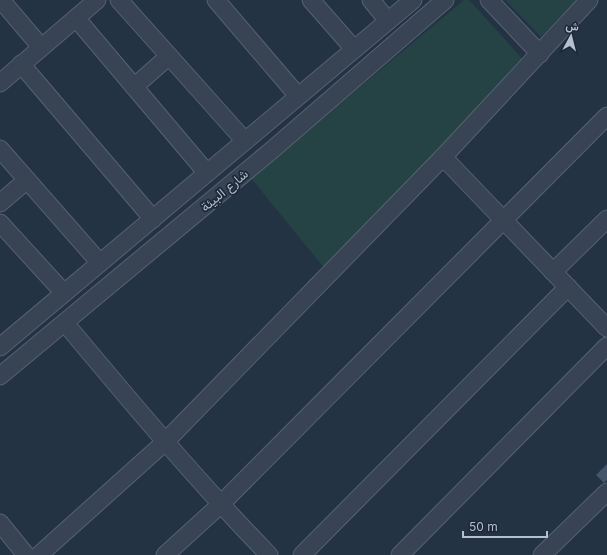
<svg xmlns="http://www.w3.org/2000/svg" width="607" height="555" font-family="Inter,Vazirmatn,sans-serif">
<rect width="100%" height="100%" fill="#233344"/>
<g fill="#254345">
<polygon points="464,0 469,0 529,66 329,274 251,178"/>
<polygon points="505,0 576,0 541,37"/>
</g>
<polygon fill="#445569" points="607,464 607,480 604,483 596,475"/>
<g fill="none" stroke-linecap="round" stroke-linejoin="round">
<defs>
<g id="minor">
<polyline points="1,0 41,47"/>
<polyline points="119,0 245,141"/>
<polyline points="216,0 298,96"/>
<polyline points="311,0 354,49"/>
<polyline points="371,0 388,21"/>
<polyline points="489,0 540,54"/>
<polyline points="76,18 207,173"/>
<polyline points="21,64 153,219"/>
<polyline points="0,83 97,0"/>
<polyline points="134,87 169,56"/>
<polyline points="0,149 100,263"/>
<polyline points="443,157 607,328"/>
<polyline points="0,203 27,180"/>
<polyline points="0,223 64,293"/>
<polyline points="553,272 607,219"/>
<path d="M65,323c66,79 132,158 204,232"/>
<polyline points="0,347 413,0"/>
<polyline points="0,376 272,150 445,0"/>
<polyline points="0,523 26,555"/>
<polyline points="39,555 165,442 443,157 589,0"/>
<polyline points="165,555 220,505 607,116"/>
<polyline points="302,555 568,287"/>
<polyline points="400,555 607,346"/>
<polyline points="542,555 607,492"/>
</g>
</defs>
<use href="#minor" stroke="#566271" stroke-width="19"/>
<use href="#minor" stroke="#384453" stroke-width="17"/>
</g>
<g text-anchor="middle" stroke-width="3.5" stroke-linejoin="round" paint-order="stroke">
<g font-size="13" fill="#b5bfcd" stroke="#1d2939">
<text transform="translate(224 190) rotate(-40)" y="5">شارع البيئة</text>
</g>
</g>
<g transform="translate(571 36) rotate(7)" stroke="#1d2939" stroke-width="3" paint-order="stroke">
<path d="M0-3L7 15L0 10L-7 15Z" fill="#b5bfcd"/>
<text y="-6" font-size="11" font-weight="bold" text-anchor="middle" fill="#b5bfcd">ش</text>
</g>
<path d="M463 531v6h84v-6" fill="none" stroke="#b5bfcd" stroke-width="2"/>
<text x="469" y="531" font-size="12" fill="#b5bfcd" stroke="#1d2939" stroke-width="3" paint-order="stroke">50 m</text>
</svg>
